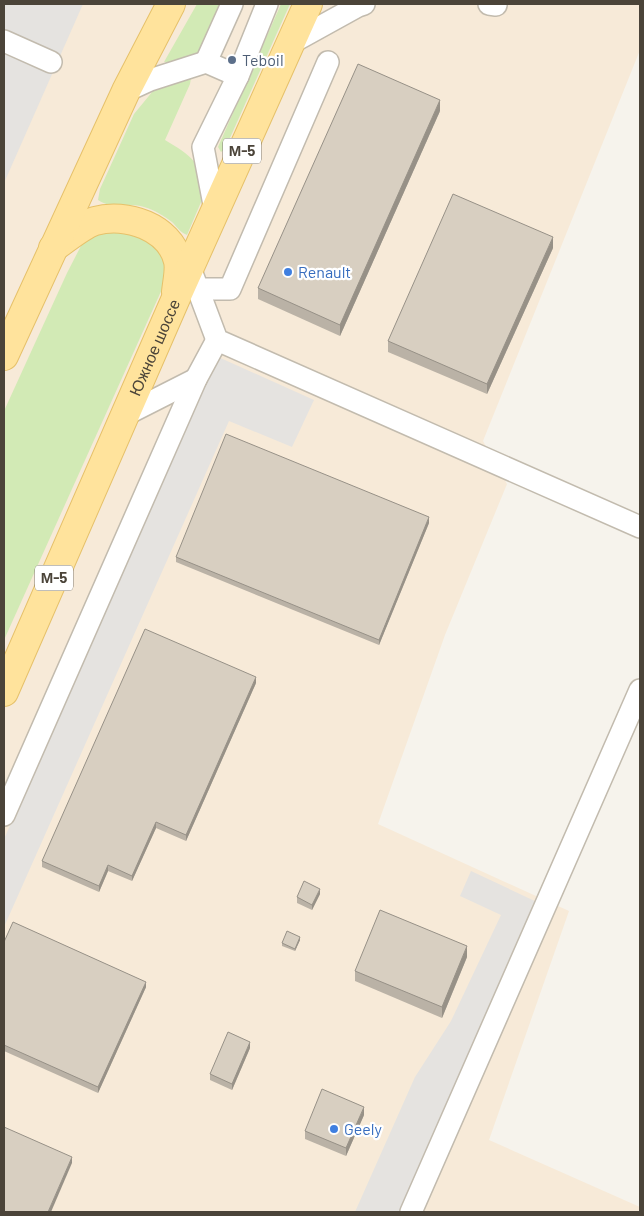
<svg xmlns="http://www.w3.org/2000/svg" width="644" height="1216" font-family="Barlow,sans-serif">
<rect width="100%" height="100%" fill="#f6f3ec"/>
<polygon fill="#f7ead8" points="4,4 640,4 640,50 483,441 507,484 445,635 378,824 569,911 489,1140 640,1207 640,1212 4,1212"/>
<g fill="#d2eab5">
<path d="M197,4h29c-9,20 -16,48 -39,56 -7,2 -16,2 -23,2z"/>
<polygon points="281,4 290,4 225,149 221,152 218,147"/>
<path d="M183,74l8,4 -1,6 -25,56c25,15 32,19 42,48l-20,47c-7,-3 -10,-8 -15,-13 -8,-6 -17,-12 -28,-15 -18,-5 -28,4 -46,-7l2,-11 34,-75 28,-34z"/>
<polygon points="140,224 172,267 4,640 4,411 67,273 84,240 95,229"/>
</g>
<g fill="#e5e3e0">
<polygon points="4,4 83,4 4,183"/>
<polygon points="216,356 314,400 292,447 229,421 4,927 4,839"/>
<polygon points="471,871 539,903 400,1212 355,1212 415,1077 451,1021 501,915 460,896"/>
</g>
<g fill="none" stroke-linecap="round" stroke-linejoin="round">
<defs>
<g id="minor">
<polyline points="489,4 496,5 496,4"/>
<polyline points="4,41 51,62"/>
<polyline points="291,43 358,6 364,4"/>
<polyline points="206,62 232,4"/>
<polyline points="126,91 150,80 206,62 238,76"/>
<polyline points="215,210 203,147 238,76 267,4"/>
<polyline points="190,268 217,340 640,527"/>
<polyline points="198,289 230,289 328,62"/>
<polyline points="125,415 196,379"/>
<polyline points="4,815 196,379 217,340"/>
<polyline points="411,1212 640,690"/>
</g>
<g id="major">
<path d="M53,248c10,-7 31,-24 42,-27 31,-9 75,6 83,40 2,9 -1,21 -2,31"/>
<polyline points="4,356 126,91 171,4"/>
<path id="s1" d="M4,692l172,-394 132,-294"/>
</g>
</defs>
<use href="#minor" stroke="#c2bbae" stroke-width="24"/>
<use href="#major" stroke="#e6c16a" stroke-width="30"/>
<use href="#minor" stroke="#fff" stroke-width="21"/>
<use href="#major" stroke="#ffe39c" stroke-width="28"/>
</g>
<g fill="#bab2a6">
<polygon points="440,111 340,336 258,299 258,288"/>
<polygon points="553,248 487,394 388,352 388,341"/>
<polygon points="429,523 379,645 176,562 176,557"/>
<polygon points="256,683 186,841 156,828 132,881 108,871 99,892 42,867 42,861"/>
<polygon points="320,894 312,910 297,903 297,897"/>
<polygon points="300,940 295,951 282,946 282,943"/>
<polygon points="4,942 146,987 98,1093 4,1051"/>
<polygon points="467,957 442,1018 355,981 355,971"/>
<polygon points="250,1048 232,1090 210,1080 210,1074"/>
<polygon points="364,1115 346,1156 305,1139 305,1131"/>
</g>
<g fill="#979187">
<polygon points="440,100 440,111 340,336 340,325"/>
<polygon points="553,237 553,248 487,394 487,384"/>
<polygon points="429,517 429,523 379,645 379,640"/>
<polygon points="256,677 256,683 186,841 186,835"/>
<polygon points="156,822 156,828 132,881 132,876"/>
<polygon points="108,865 108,871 99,892 99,886"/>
<polygon points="320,889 320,894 312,910 312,905"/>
<polygon points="300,937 300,940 295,951 295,949"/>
<polygon points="467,946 467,957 442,1018 442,1007"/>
<polygon points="146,982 146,987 98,1093 98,1087"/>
<polygon points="250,1042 250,1048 232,1090 232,1084"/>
<polygon points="364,1107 364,1115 346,1156 346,1148"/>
<polygon points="72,1157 72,1163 51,1212 48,1212"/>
</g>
<g fill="#d8cfc1" stroke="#979187">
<polygon points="358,64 440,100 340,325 258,288"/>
<polygon points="453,194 553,237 487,384 388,341"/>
<polygon points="226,434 429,517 379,640 176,557"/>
<polygon points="145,629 256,677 186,835 156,822 132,876 108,865 99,886 42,861"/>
<polygon points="304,881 320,889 312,905 297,897"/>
<polygon points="380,910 467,946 442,1007 355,971"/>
<polygon points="13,922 146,982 98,1087 4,1045 4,942"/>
<polygon points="287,931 300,937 295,949 282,943"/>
<polygon points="228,1032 250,1042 232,1084 210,1074"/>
<polygon points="322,1089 364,1107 346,1148 305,1131"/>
<polygon points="4,1127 72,1157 48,1212 4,1212"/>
</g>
<circle fill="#5c6f8a" stroke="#fff" stroke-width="2" cx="232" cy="60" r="5"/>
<g fill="#3f7fe0" stroke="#fff" stroke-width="2">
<circle cx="288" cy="272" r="5"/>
<circle cx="334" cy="1129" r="5"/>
</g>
<g text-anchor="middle" stroke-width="4.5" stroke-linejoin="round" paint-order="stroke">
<g fill="#fff" stroke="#817c74" stroke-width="1">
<rect x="223" y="138.5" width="38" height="25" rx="4"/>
<rect x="35" y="565.5" width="38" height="25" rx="4"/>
</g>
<g font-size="15" font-weight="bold" fill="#4b4439">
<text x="242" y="156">М-5</text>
<text x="54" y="583">М-5</text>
</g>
<g font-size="16" fill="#4e5e75" stroke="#fff" text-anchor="start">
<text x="242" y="66">Teboil</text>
</g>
<g font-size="16" fill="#366cbe" stroke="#fff" text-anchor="start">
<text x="298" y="278">Renault</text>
<text x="344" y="1135">Geely</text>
</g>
<g font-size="16" fill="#4b4439" stroke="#fff">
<text dy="6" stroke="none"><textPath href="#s1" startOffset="376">Южное шоссе</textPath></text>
</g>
</g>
<rect width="644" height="1216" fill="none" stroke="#4b4439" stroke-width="10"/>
</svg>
